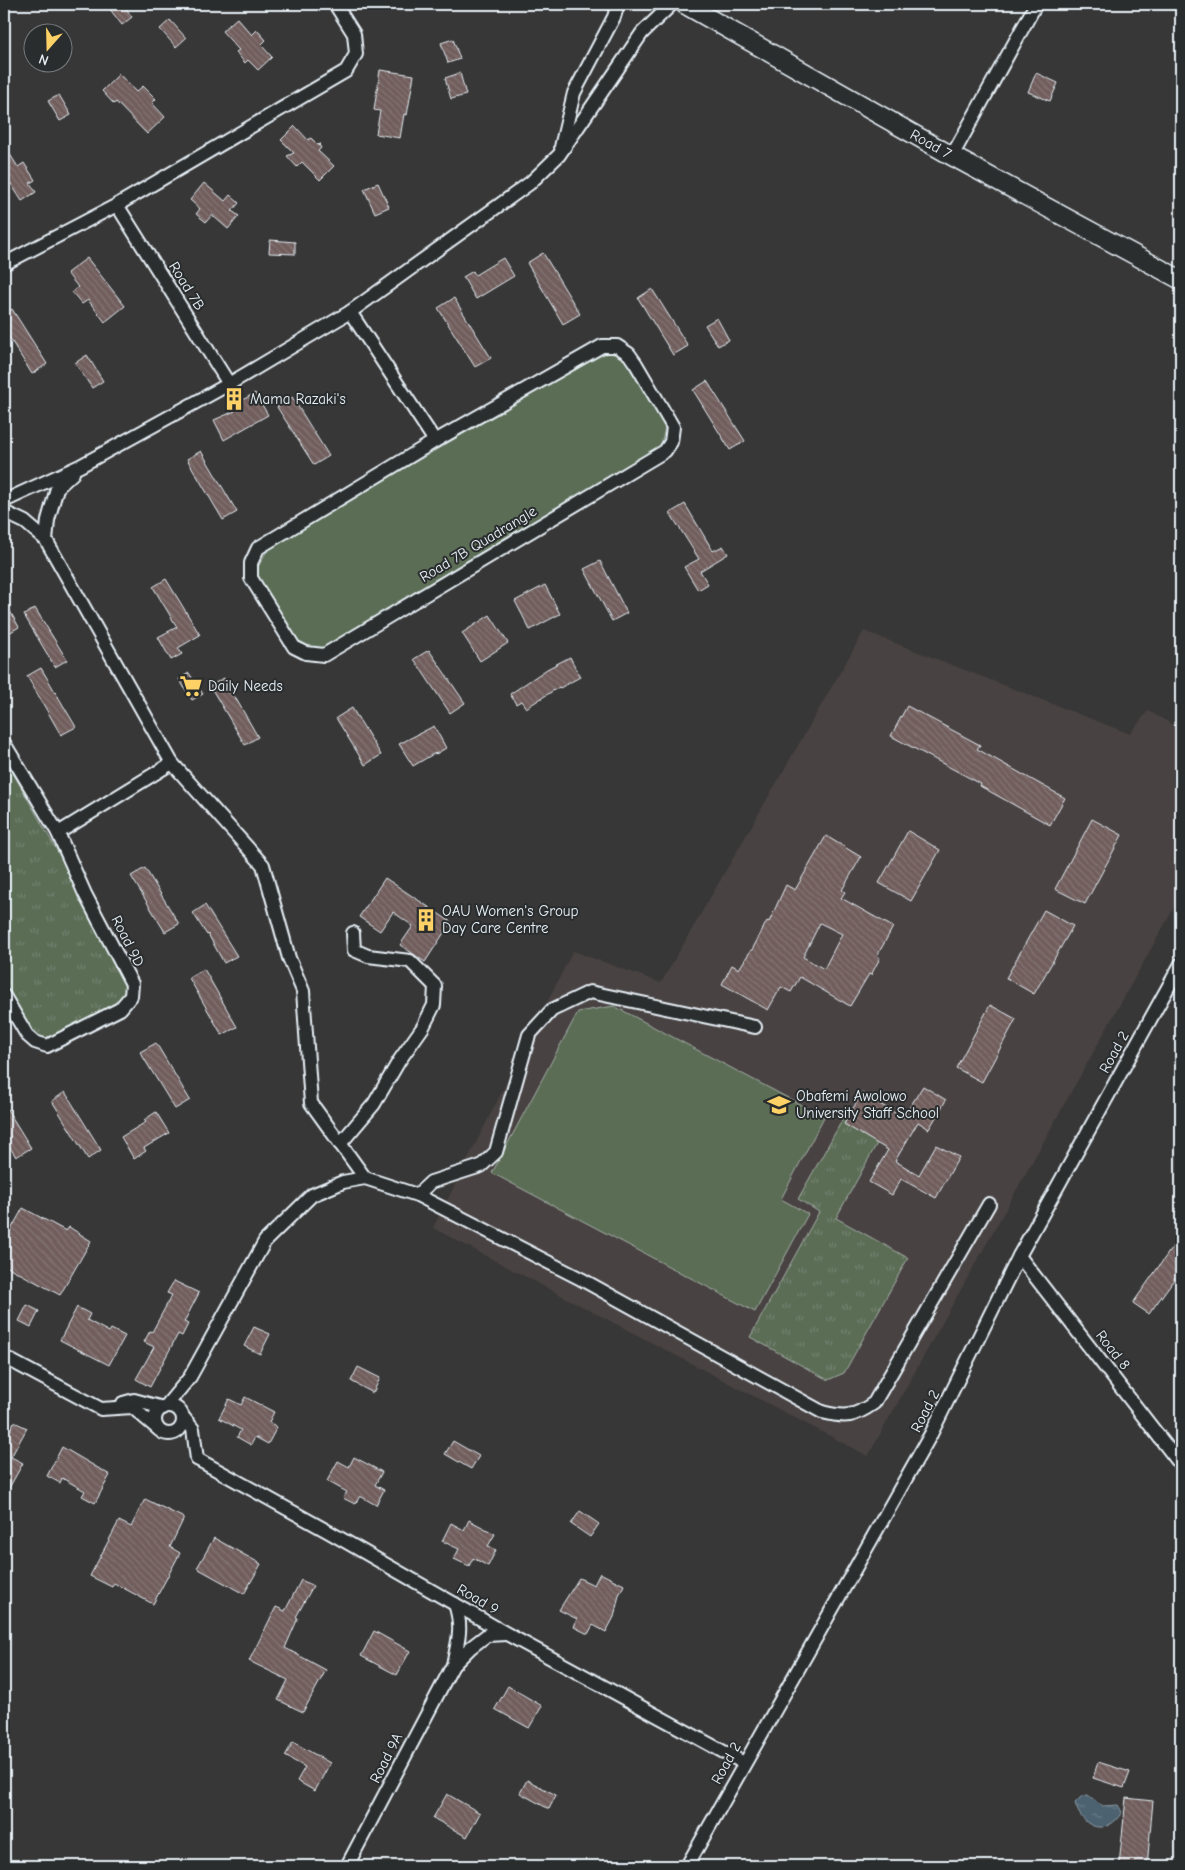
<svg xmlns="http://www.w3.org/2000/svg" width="1185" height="1870" font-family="'Comic Neue',sans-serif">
<defs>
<pattern id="grass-tufts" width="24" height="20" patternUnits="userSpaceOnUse" patternTransform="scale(1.25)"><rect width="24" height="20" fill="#5c6d56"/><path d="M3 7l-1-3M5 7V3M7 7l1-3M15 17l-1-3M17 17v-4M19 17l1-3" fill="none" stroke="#73826f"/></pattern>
<pattern id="water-ripples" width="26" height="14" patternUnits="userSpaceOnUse" patternTransform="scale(1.25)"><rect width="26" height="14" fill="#4d6270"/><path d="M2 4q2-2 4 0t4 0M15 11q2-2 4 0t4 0" fill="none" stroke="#677985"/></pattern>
<pattern id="building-back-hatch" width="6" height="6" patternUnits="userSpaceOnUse" patternTransform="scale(1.25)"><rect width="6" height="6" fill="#705d5c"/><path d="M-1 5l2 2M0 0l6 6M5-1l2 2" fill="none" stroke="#847574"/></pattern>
</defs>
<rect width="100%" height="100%" fill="#383737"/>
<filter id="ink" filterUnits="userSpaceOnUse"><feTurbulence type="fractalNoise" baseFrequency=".02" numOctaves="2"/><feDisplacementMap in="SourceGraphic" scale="10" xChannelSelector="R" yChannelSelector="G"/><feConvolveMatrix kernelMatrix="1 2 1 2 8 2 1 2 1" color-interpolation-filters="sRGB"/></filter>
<g filter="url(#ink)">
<polygon fill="#494242" points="864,631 1130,734 1148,711 1181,729 1181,895 868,1456 433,1228 573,951 661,983"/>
<g fill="url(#grass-tufts)" stroke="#a2afa7">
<polygon points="4,757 64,863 125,982 126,989 119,1003 48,1040 37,1037 26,1025 4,988"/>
<polygon points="844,1117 880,1138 836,1218 908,1258 844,1373 828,1380 750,1337 819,1212 798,1199"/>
</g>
<g fill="#5c6d56" stroke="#a2afa7">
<polygon points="611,353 624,359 661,420 665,428 660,449 322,650 309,648 297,641 260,582 256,571 268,549 595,356"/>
<polygon points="614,1006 824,1117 781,1199 808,1214 755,1312 492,1173 578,1012"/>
</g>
<path fill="url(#water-ripples)" stroke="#8b9ba6" d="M1088,1795l14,11 16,-1 4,7c-15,25 -40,17 -47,-9l7,-7z"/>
<g fill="url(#building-back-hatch)" stroke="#e8f1f8" fill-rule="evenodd">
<polygon points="106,4 123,4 132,17 122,25"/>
<polygon points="237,18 252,35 257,30 266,40 261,45 272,57 258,70 248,60 245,63 236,52 239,50 222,31"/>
<polygon points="170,20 186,38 176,47 160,29"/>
<polygon points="453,39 460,59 448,63 441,43"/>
<polygon points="380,70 414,75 407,115 404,114 400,138 376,134 380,111 374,110"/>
<polygon points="460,73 466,95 451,99 445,78"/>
<polygon points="1036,73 1058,83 1050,101 1028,92"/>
<polygon points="119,74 136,92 143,86 156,99 152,103 165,117 147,134 116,102 114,104 102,91"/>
<polygon points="59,95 71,115 60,121 48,101"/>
<polygon points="295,126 308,140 311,138 318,145 321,144 319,145 321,148 318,151 334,166 320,180 302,162 297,167 287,156 294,153 281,140"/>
<polygon points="4,145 18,167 24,163 35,180 30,183 36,192 22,201 4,173"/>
<polygon points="204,183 225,201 230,195 239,203 232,211 239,216 228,229 212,215 206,222 196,214 200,209 190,200"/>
<polygon points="378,183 389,207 375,213 364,189"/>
<polygon points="270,240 295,242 295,254 269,253"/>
<polygon points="543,253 580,314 563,324 527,263"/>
<polygon points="87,258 125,306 105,322 88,300 82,304 72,292 78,287 67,273"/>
<polygon points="503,258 514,276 476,299 463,277 473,271 475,275"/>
<polygon points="652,289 688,346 673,355 638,298"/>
<polygon points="454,298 491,358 475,367 438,308"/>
<polygon points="12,309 47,364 32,374 4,329 4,314"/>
<polygon points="717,318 729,340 718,346 705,325"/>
<polygon points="87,355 103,381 92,388 75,363"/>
<polygon points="707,381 745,441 730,450 693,390"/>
<polygon points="255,393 268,415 224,440 214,420 235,411 232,406"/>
<polygon points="292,397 329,456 314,465 277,407"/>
<polygon points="201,451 237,512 223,520 187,459"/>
<polygon points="685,504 713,551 723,546 728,554 700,571 708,584 698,590 684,567 699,559 670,513"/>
<polygon points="600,561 627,613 612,621 584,569"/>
<polygon points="166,579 200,635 178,648 182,654 171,660 158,637 177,627 153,587"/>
<polygon points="545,585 560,614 530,630 515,601"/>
<polygon points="4,601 19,627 4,636"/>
<polygon points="35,608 67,660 55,667 24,615"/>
<polygon points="490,615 508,643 480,661 462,633"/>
<polygon points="429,650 465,703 450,713 414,659"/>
<polygon points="570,657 580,677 560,688 559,687 526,708 521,701 516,704 510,694 547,669"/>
<polygon points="41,668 76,727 61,735 27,676"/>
<polygon points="189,673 203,694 192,700 179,679"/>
<polygon points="224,678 258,737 245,745 210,686"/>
<polygon points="907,706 980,745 977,749 1065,798 1050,825 980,786 981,784 891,736"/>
<polygon points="352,708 381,755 365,765 336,718"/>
<polygon points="434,726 446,748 436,754 435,753 413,766 399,744"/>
<polygon points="1092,819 1122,835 1085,904 1055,889"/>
<polygon points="908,831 940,850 911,901 879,883"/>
<path d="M826,836l35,21 -19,33 3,2 -4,6 52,29 -16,29 3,2 -9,17 -2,-1 -19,32 -50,-29 -9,15 -10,-5 -13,23 -46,-26 10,-19 7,4 12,-19h1l15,-29 2,1 17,-37 9,5zM820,923l22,11 -18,35 -21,-12z"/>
<polygon points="145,868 179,924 165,932 131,876"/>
<polygon points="385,878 451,922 425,962 400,945 413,926 393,912 380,931 359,917"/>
<polygon points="205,905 237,956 224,963 208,934 207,935 193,913"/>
<polygon points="1044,910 1073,926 1034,994 1006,978"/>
<polygon points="204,969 237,1027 222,1035 189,978"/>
<polygon points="990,1005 1016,1019 982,1082 956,1068"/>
<polygon points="156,1043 190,1100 175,1109 140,1052"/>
<polygon points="923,1086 946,1100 929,1129 918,1122 895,1161 919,1175 936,1145 959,1157 936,1198 901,1179 892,1195 869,1182 888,1150 844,1124 862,1093 903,1118"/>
<polygon points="65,1092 101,1150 88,1159 52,1101"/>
<polygon points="4,1104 31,1148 16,1157 4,1138"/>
<polygon points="156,1112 169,1133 144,1148 146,1151 134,1159 121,1137 146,1122 144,1120"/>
<polygon points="23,1208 66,1231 69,1227 91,1241 60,1295 4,1265 4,1242"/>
<polygon points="1181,1235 1181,1283 1175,1278 1149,1314 1133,1303"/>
<polygon points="174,1281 199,1293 184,1322 188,1324 182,1336 178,1334 150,1387 136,1379 154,1347 144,1342 150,1331 152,1332 172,1295 167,1293"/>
<polygon points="27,1305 39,1311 31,1327 19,1321"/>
<polygon points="77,1307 90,1314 87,1320 109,1332 111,1329 125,1336 109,1365 60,1340"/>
<polygon points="254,1327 270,1334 260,1354 244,1346"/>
<polygon points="358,1367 380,1378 373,1393 351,1381"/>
<polygon points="245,1397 274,1412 269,1422 277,1427 268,1444 255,1437 251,1445 237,1437 241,1430 219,1418 229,1399 241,1405"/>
<polygon points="14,1422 27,1428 11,1457 23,1463 4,1497 4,1442"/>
<polygon points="453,1441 479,1456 471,1469 445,1454"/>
<polygon points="62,1447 110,1475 95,1503 82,1496 85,1491 62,1478 60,1483 47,1476"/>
<polygon points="354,1457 382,1472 375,1485 384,1490 376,1505 360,1496 355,1504 343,1498 347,1492 327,1481 338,1461 349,1467"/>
<polygon points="145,1499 184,1518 170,1547 180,1553 153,1604 114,1583 112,1587 90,1576 119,1521 131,1527"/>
<polygon points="580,1511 599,1524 590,1537 571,1524"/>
<polygon points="469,1520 495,1534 488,1546 496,1550 488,1566 473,1558 469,1566 454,1559 459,1549 442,1541 451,1523 464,1530"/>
<polygon points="214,1538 261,1564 244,1594 197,1568"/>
<polygon points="600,1573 624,1585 619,1595 614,1617 606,1632 593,1625 588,1634 574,1627 577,1619 559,1610 579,1578 594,1585"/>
<polygon points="301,1580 313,1586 296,1617 298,1618 285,1648 326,1670 303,1712 278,1700 288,1680 249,1661 276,1607 285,1611"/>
<polygon points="374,1631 410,1651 397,1675 361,1656"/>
<polygon points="508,1686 542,1706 529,1728 495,1709"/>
<polygon points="293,1742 330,1763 315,1791 297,1781 305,1767 285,1756"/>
<polygon points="1098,1762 1130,1772 1124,1788 1093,1778"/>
<polygon points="527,1780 556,1795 549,1809 520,1793"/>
<polygon points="447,1794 480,1813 467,1837 433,1818"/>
<polygon points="1126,1798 1153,1801 1147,1866 1119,1865"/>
</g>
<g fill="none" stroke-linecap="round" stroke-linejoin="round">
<defs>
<g id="street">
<polyline points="561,147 574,93 614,17 618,4"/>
<polyline points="952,156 1036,4"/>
<polyline points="117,205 229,384"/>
<polyline points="4,264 117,205 346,71 356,54 354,34 335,4"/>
<polyline points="350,312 435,441"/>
<polygon points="602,346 617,346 629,354 636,364 673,427 671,442 665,451 324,655 306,653 294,647 251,578 251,563 258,548 435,441"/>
<polyline points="4,501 80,466 229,384 350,312 530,183 559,155 642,33 672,4"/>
<polyline points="4,512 25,522 46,540 172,763 263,865 289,958 303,991 311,1103 365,1178"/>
<polyline points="46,540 48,520 57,488 73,473"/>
<polyline points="4,743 58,833 85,894 132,984 131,996 120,1009 47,1046 35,1042 27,1035 4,996"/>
<polyline points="58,833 172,763"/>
<polyline points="340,1144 374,1104 399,1061 423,1027 434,1005 435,986 410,961 368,956 354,950 353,933"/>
<polyline points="417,1195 431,1182 481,1166 496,1152 529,1035 552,1010 590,992 755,1027"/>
<polyline points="1019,1256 1181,1465"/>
<polyline points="4,1357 101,1409 132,1407 158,1429"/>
<polyline points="123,1403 134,1400 163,1408"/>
<circle cx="169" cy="1420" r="14"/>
<path d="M166,1406l24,-29 75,-136 47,-46 31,-13 22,-4 52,17 164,84 241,133c24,6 32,5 52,-9l115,-199"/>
<polyline points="184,1418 193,1429 197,1459"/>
<polyline points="197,1459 329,1532 507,1634 744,1763"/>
<polyline points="453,1665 470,1648 487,1635 506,1634"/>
<path d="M347,1866l106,-201c5,-24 10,-37 2,-61"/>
<polyline points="687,1866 931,1434 1019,1256 1181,964"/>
</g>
<polyline id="secondary" points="684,4 952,156 1181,280"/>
</defs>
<use href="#street" stroke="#e8f1f8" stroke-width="16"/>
<use href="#secondary" stroke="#e8f1f8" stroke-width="21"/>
<use href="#street" stroke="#2a2d2e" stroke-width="12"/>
<use href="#secondary" stroke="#2a2d2e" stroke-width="18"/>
</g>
</g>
<defs>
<symbol id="building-bare" viewBox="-9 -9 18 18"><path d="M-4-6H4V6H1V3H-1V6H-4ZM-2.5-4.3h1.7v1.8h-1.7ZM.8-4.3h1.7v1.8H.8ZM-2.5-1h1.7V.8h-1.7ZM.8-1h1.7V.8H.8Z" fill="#ffd166" stroke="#2a2d2e" stroke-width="2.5" paint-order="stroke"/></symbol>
<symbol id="supermarket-bare" viewBox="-9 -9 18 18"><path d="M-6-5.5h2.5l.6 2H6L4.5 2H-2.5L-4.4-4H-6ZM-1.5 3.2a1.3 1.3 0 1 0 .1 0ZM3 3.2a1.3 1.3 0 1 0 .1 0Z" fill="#ffd166" stroke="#2a2d2e" stroke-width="2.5" paint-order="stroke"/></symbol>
<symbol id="school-bare" viewBox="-9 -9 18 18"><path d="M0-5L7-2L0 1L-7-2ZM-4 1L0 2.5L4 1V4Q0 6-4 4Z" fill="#ffd166" stroke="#2a2d2e" stroke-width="2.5" paint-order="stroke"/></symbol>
</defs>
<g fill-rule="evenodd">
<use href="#building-bare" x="218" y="383" width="32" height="32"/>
<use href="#supermarket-bare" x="175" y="670" width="32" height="32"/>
<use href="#building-bare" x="410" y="904" width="32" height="32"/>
<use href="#school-bare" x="763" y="1089" width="32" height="32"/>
</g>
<g text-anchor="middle" stroke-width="4" stroke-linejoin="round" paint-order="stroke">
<g font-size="15" fill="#e8f1f8" stroke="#2a2d2e">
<text transform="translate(931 144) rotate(29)" y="5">Road 7</text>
<text transform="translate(187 286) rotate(58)" y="5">Road 7B</text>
<text transform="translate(478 544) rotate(-31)" y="5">Road 7B Quadrangle</text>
<text transform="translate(128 941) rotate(63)" y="5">Road 9D</text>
<text transform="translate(1114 1052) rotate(-61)" y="5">Road 2</text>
<text transform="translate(1113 1350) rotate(52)" y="5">Road 8</text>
<text transform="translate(925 1411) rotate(-63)" y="5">Road 2</text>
<text transform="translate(478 1599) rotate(30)" y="5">Road 9</text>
<text transform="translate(386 1758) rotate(-63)" y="5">Road 9A</text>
<text transform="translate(726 1763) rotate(-61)" y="5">Road 2</text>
</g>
<g font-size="15" fill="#e8f1f8" stroke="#2a2d2e" text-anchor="start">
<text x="250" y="404">Mama Razaki's</text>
<text x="208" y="691">Daily Needs</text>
<text x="442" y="916">OAU Women's Group<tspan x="442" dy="17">Day Care Centre</tspan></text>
<text x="796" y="1101">Obafemi Awolowo<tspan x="796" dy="17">University Staff School</tspan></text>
</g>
</g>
<rect width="1185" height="1870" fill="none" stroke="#2a2d2e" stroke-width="20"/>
<rect x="10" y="10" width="1165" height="1850" fill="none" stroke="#e8f1f8" stroke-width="2" filter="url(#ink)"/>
<g transform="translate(48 48) rotate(200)"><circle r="24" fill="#2a2d2e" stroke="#767b7f"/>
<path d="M0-4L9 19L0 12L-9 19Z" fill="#ffd166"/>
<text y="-8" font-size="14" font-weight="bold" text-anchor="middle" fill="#e8f1f8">N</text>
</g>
</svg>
